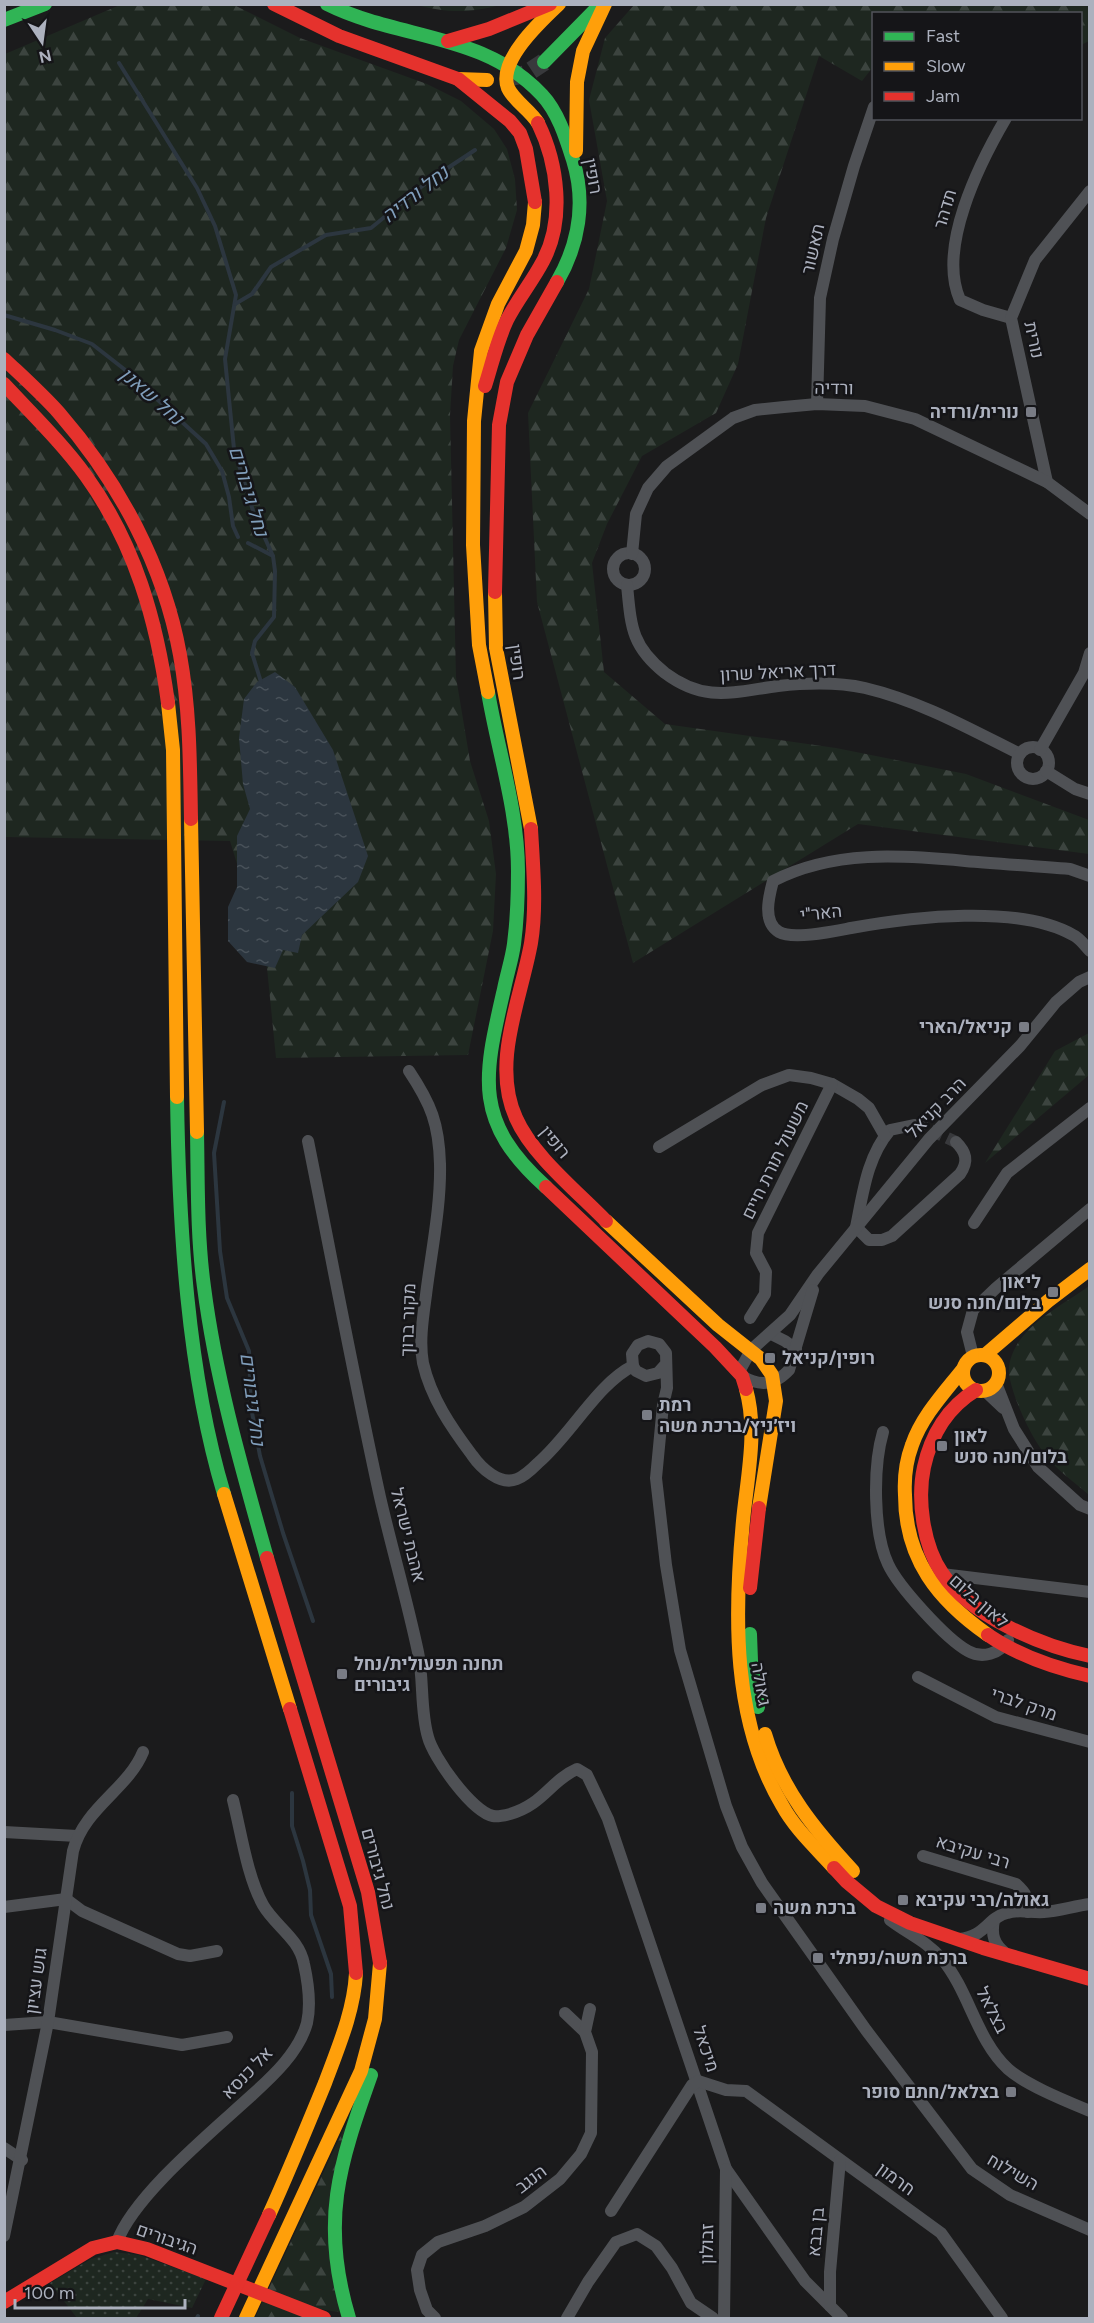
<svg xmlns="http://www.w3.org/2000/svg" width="1094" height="2323" font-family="Figtree,Heebo,sans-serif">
<defs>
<pattern id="forest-firs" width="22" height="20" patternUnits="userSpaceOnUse" patternTransform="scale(1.5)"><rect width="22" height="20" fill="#1e2720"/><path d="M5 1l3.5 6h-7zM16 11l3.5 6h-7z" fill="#3c443f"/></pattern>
<pattern id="park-dots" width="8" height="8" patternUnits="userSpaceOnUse" patternTransform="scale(1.5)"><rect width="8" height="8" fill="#1e2720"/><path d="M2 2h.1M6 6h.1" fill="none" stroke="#3c443f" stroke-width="1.8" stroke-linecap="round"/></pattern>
<pattern id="water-ripples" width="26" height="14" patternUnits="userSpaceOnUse" patternTransform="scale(1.5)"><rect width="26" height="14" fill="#2c363f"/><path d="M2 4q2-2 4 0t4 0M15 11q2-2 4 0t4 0" fill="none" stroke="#485159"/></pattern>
</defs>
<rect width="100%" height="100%" fill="#1b1b1c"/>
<g fill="url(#forest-firs)">
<polygon points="120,5 234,5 300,38 427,84 461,101 494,129 507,149 515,179 517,210 506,248 459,340 453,366 450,415 456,677 470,761 489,821 496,874 493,931 468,1055 276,1058 266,958 230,841 5,837 5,54"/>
<path d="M417,5h83c-31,8 -52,8 -83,0z"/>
<polygon points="634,5 1089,5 1089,41 1081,45 1080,14 874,14 873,67 862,81 819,56 766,218 738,364 716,413 642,456 607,524 592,563 604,672 665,724 836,748 966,774 1089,820 1089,854 858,824 633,963 537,602 528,413 589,289 607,201 589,100 605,38"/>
<polygon points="1089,1033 1089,1075 985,1163 1055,1051"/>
<path d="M1089,1286v209c-11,-10 -24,-19 -35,-30 -19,-18 -41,-65 -45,-91 -1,-12 4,-24 11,-34 17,-23 47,-38 69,-54z"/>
<polygon points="357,2101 339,2158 343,2313 315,2308 313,2318 255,2318"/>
</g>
<polygon fill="url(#park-dots)" points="114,2252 139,2255 206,2279 192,2308 148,2299 136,2318 77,2318 50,2283 91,2259"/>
<polygon fill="url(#water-ripples)" points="275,672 295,687 333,750 368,856 358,882 302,935 298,953 283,950 275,968 247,962 228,941 228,907 237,887 237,836 250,809 243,784 239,738 244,699 257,682"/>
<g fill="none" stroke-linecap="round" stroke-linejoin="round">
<g stroke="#2c363f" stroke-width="4">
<polyline points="119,63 197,188 215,226 236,295 225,359 234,449 254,514 273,556 275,571 274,617 255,641 252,653 261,682"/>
<polyline points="235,304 252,294 271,267 326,235 371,228 431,179 475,150"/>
<polyline points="4,315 55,330 92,344 124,369 206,444 222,471 229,497 233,526 238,537"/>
<polyline points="248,543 273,556"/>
<polyline points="224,1102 214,1153 220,1251 227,1298 249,1351 251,1407 260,1456 283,1533 313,1621"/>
<polyline points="292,1793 292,1826 303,1861 310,1890 311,1915 331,1974 332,1997"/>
<polyline points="197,2318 198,2316"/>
</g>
<polyline stroke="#38393c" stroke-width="12" stroke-dasharray="12 6" stroke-linecap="butt" points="914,1125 922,1126 956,1142"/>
<polyline stroke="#38393c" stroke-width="18" stroke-dasharray="18 9" stroke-linecap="butt" points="506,78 526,74 544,62"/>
<g stroke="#4f5155" stroke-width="12">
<path d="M1006,118c-27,46 -69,130 -46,182l23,10 28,8"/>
<polyline points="817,404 820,298 833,239 854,166 874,107"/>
<polyline points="1047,482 1011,318 1035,260 1090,191"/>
<circle cx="629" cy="569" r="16"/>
<polyline points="632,554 636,514 648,488 667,466 733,418 755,410 784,407 817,404 865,406 915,419 1047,482 1090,514"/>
<path d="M627,585c4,41 4,61 38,88 40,30 68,19 113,13 27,-3 60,-4 87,2 55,13 105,41 155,66"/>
<circle cx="1033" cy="763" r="16"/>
<polyline points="1040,750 1084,673 1090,653"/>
<polyline points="1046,771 1075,789 1090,794"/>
<path d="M1090,876l-20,-7c-35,-3 -70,-5 -105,-8 -64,-6 -132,-11 -192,20 -4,15 -11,41 6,51 14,8 56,-1 72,-4 61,-11 167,-24 222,7 7,3 12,11 17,16"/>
<path d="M409,1071c22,33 30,53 31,93 1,43 -9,89 -14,131 -3,22 -7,47 -3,68 8,35 28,64 49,92 9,13 28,31 45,24 8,-3 15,-10 21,-16 32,-27 60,-80 95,-97"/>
<path d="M914,1125l-24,5c-23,27 -27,63 -34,97l13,13h13l10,-4 68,-62c9,-13 6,-22 -4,-32"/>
<path d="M308,1141c24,119 46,238 72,356 12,52 27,103 38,155 6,27 2,58 10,85 5,20 44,75 65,79 5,1 13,-1 17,-2 34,-10 40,-33 67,-45l10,6 21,44 118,350 79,112 37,37"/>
<polyline points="659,1147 762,1085 789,1075 811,1078 832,1084 858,1099 869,1108 885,1136"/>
<polyline points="974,1223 1007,1173 1090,1108"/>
<polyline points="750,1318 765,1294 766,1272 756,1253 758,1233 832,1084"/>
<polyline points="771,1334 785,1341 796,1349"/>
<polyline points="973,1356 967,1332 973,1310 996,1288 1090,1209"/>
<polyline points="666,1364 658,1373 646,1376 636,1371 633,1366 632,1354 638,1345 648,1341 659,1344 666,1353 667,1388 663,1405 656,1478 666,1565 680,1650 726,1806 742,1847 762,1883 866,2030 972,2169 1010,2195 1090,2230"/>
<polyline points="739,1372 751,1350 790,1315 818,1274 929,1139 1020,1046 1056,1002 1079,982 1090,977"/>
<path d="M742,1376c18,11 33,9 47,-6l24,-80"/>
<polyline points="996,1383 1014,1429 1038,1467 1080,1505 1090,1509"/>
<polyline points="985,1391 1003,1408"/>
<path d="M883,1432c-10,34 -10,100 5,132 10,22 58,75 80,87 14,8 32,3 40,-11"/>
<polyline points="942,1574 1090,1592"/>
<polyline points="918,1677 996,1717 1090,1742"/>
<polyline points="4,1832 77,1836"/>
<path d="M923,1856l93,28c10,9 13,14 12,28"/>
<polyline points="4,1907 66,1899 82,1911 178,1954 190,1956 217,1951"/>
<path d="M890,1920c17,13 38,22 52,39 27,32 35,82 66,110 18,16 58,32 82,42"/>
<path d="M994,1920c-3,15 0,24 11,33"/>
<path d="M959,1939c26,-2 28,-21 48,-26 11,-4 24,0 37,-1 15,-1 30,-6 46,-8"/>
<polyline points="565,2013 585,2032"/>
<polyline points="4,2025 48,2022 182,2045 227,2037"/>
<polyline points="4,2148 22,2160"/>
<polyline points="611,2211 692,2085 698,2081 726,2090 746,2091 941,2233 1002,2318"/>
<path d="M4,2236l44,-214 25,-171c11,-43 55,-62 70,-99"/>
<path d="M117,2242c17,-47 97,-112 135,-147 21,-19 47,-43 55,-72 4,-18 1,-41 -3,-59 -5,-26 -29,-38 -41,-59 -16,-29 -22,-73 -30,-105"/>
<polyline points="830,2306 830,2272 840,2160"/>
<polyline points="435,2318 427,2310 420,2290 417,2270 422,2255 438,2242 485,2226 524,2207 560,2179 581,2154 591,2133 592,2052 585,2032 590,2009"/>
<polyline points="567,2318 588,2282 616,2242 637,2234 656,2246 672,2268 691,2303 713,2318"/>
<polyline points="724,2318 726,2169"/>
</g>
<g stroke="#30b455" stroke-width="14">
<path d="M327,4c72,36 157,28 215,91 16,17 24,43 31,65 13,42 6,84 -16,122"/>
<polyline points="4,20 45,4"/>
<polyline points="544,62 598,7"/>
<path d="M488,692c10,59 30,119 30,179 0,24 -1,50 -4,73 -2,15 -7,30 -10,45 -20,87 -32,132 42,198"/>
<path d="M177,1097c2,128 10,274 47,397"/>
<path d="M197,1132c1,52 0,104 7,155 12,93 38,182 63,271"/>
<polyline points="750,1634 751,1661 758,1707"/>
<path d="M349,2318c-29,-96 -10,-153 22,-243"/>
</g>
<g stroke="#ff9f0a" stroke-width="14">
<polyline points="458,79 487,80"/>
<path d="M538,123c-8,-13 -24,-22 -30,-35 -11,-27 34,-68 51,-84"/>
<polyline points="576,151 577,82 583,51 605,4"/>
<polyline points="495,592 496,648 531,829"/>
<polyline points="488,692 479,645 473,545 474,421 481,351 498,304 526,251 533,225 535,202"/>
<polyline points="168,703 173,750 177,1097"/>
<polyline points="191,819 197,1132"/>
<polyline points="606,1221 718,1325 761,1359 772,1375 776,1401 759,1508"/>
<circle cx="981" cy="1373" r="18"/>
<polyline points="985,1355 1048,1301 1090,1269"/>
<path d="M963,1369c-19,24 -41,47 -51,76 -6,16 -8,33 -7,50 0,64 33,105 83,140"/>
<path d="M746,1389c12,42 1,89 -3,132 -9,95 -11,199 39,284 13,24 34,43 52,63"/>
<polyline points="224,1494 290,1709"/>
<path d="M765,1734c16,55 50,96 88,137"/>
<path d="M269,2215c20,-44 38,-88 56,-132 13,-35 29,-72 31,-110"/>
<polyline points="246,2318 361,2071 375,2019 380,1963"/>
</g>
<g stroke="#e5322d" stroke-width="14">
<polyline points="274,4 339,36 458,79 510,121 520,133 526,149 535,202"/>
<polyline points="448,41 489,29 550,4"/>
<path d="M4,359c19,18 38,35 55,54 60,69 105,153 121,242 10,55 10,109 11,164"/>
<path d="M4,384c28,30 58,59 82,92 49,68 71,145 82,227"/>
<path d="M485,386c7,-22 12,-45 22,-66 10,-20 25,-38 36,-59 22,-41 15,-97 -5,-138"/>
<polyline points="495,592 499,425 507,382 527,335 557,282"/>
<path d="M531,829c2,37 6,77 0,114 -10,56 -40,120 -15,175 16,37 62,74 90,103"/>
<polyline points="546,1187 715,1347 742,1376 746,1389"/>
<path d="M976,1390c-28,17 -45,45 -52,77 -7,32 -1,78 18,106 28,43 99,73 148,83"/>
<polyline points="267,1558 368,1892 380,1963"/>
<polyline points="750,1588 759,1508"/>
<path d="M988,1635c31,21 66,33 102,41"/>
<polyline points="290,1709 350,1906 356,1973"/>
<polyline points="834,1868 846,1881 876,1906 910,1923 983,1948 1090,1979"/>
<polyline points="4,2302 93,2248 117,2242 147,2249 324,2318"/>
<polyline points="221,2318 269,2215"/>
</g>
</g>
<g fill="#797c85" stroke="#151518" stroke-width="2">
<rect x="1025" y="406" width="12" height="12" rx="3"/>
<rect x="1018" y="1021" width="12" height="12" rx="3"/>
<rect x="1047" y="1286" width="12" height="12" rx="3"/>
<rect x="764" y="1352" width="12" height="12" rx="3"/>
<rect x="641" y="1409" width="12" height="12" rx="3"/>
<rect x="936" y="1440" width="12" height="12" rx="3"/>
<rect x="336" y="1668" width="12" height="12" rx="3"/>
<rect x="897" y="1894" width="12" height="12" rx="3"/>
<rect x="755" y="1902" width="12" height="12" rx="3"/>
<rect x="812" y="1952" width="12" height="12" rx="3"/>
<rect x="1005" y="2086" width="12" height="12" rx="3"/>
</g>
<g text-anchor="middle" stroke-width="5" stroke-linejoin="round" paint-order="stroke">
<g font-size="18" fill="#acb1be" stroke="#151518">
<text transform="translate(593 176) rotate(79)" y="6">רופין</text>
<text transform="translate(945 209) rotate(-73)" y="6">תדהר</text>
<text transform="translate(813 249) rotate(-77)" y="6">תאשור</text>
<text transform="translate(1034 340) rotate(78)" y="6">נורית</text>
<text transform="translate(834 388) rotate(1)" y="6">ורדיה</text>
<text transform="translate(517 662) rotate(82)" y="6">רופין</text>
<text transform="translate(778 672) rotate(-3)" y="6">דרך אריאל שרון</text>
<text transform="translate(821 913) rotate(-6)" y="6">האר"י</text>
<text transform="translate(936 1108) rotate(-46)" y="6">הרב קניאל</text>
<text transform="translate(555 1142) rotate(50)" y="6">רופין</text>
<text transform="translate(775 1160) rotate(-64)" y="6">משעול תורת חיים</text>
<text transform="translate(408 1320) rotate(-88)" y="6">מקור ברוך</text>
<text transform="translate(408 1535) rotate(76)" y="6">אהבת ישראל</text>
<text transform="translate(979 1601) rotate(41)" y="6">לאון בלום</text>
<text transform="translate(761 1684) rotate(80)" y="6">גאולה</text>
<text transform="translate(1024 1704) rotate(19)" y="6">מרק לברי</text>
<text transform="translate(973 1852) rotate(17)" y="6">רבי עקיבא</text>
<text transform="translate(378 1869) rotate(75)" y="6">נחל גיבורים</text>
<text transform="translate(36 1981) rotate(-82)" y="6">גוש עציון</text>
<text transform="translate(992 2010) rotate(63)" y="6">בצלאל</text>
<text transform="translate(706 2049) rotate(71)" y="6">מיכאל</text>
<text transform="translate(247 2073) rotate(-46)" y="6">אל כנסא</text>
<text transform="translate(1013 2172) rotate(30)" y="6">השילוח</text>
<text transform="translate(531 2179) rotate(-37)" y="6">הנגב</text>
<text transform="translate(896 2179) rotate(36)" y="6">חרמון</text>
<text transform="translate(816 2232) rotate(-85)" y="6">בן בבא</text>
<text transform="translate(167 2239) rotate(19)" y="6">הגיבורים</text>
<text transform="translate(707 2244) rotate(-89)" y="6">זבולון</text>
</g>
<g font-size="18" font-weight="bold" fill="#acb1be" stroke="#151518" text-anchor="start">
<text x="1019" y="418" text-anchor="end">נורית/ורדיה</text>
<text x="1012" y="1033" text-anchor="end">קניאל/הארי</text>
<text x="1041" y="1288" text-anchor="end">ליאון<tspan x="1041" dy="21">בלום/חנה סנש</tspan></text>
<text x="782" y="1364">רופין/קניאל</text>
<text x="659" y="1411">רמת<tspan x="659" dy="21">ויז׳ניץ/ברכת משה</tspan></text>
<text x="954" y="1442">לאון<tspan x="954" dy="21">בלום/חנה סנש</tspan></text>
<text x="354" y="1670">תחנה תפעולית/נחל<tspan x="354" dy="21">גיבורים</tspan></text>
<text x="915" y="1906">גאולה/רבי עקיבא</text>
<text x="773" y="1914">ברכת משה</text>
<text x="830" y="1964">ברכת משה/נפתלי</text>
<text x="999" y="2098" text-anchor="end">בצלאל/חתם סופר</text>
</g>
<g font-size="20" font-style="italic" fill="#809ebb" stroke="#151518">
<text transform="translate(415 194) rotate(-38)" y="7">נחל ורדיה</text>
<text transform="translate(152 396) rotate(41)" y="7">נחל שאנן</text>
<text transform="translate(249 491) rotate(73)" y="7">נחל גיבורים</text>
<text transform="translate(253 1399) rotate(83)" y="7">נחל גיבורים</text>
</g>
</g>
<rect width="1094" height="2323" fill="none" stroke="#acb1be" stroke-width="12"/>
<rect x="872" y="12" width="210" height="108" fill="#151518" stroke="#51535a" stroke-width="1.5"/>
<rect x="884" y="32" width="30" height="9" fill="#30b455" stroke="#51535a" stroke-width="1.5"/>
<text x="926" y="42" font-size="18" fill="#acb1be">Fast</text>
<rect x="884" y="62" width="30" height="9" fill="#ff9f0a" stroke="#51535a" stroke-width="1.5"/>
<text x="926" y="72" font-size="18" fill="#acb1be">Slow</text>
<rect x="884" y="92" width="30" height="9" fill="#e5322d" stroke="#51535a" stroke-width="1.5"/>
<text x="926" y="102" font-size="18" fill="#acb1be">Jam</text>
<g transform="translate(42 42) rotate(167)" stroke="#151518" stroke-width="4.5" paint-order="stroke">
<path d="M0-4.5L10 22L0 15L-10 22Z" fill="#acb1be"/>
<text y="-9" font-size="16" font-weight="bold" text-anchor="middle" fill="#acb1be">N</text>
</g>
<path d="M15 2299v9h170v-9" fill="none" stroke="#acb1be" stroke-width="3"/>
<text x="24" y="2299" font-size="18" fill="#acb1be" stroke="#151518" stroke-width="4.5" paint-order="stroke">100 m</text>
</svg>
